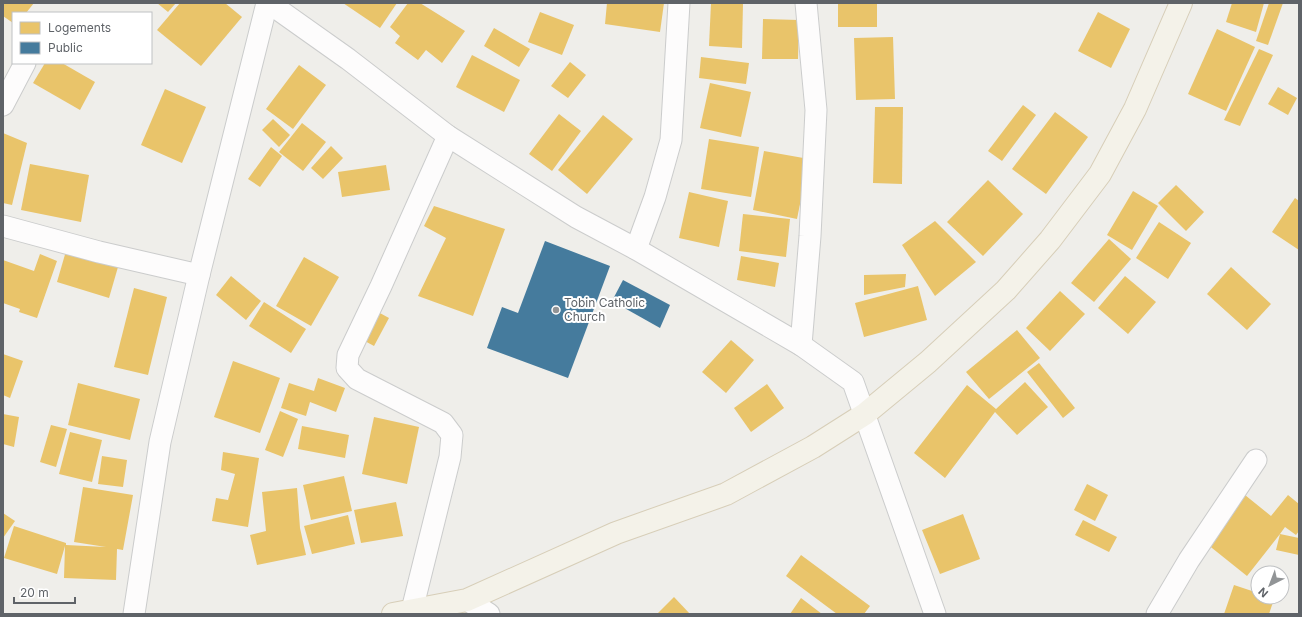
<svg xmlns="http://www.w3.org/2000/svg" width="1302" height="617" font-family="Inter,sans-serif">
<rect width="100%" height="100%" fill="#efeeea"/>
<g fill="#e9c46a">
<polygon points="3,3 34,3 26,13 13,13 13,23 3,16"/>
<polygon points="157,3 176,3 168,12"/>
<polygon points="180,3 225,3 242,17 201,66 157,30"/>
<polygon points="343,3 397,3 380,28"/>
<polygon points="408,3 420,3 465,31 442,63 426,50 418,60 395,43 400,36 390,27"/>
<polygon points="607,3 664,3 660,32 605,24"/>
<polygon points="711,3 743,3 742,48 709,46"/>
<rect x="838" y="3" width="39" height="24"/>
<polygon points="1232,3 1264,3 1256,32 1226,22"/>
<polygon points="1269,3 1283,3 1268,45 1256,41"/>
<polygon points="540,12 574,25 562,55 528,42"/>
<polygon points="1098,12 1130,29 1111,68 1078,51"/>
<polygon points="763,19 799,20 798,59 762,59"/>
<polygon points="494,28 530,49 519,67 484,46"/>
<polygon points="1217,29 1255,47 1226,111 1188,94"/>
<polygon points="893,37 895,99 856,100 854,38"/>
<polygon points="1259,49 1273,55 1240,126 1224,120"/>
<polygon points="472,55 520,80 504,112 456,87"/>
<polygon points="701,57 749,63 746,84 699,78"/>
<polygon points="570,62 586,75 568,98 551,86"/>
<polygon points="45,63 62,63 95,82 80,110 33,83"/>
<polygon points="299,65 326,85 293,129 266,109"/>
<polygon points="710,83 751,92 741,137 700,128"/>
<polygon points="1278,87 1297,98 1288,115 1268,104"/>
<polygon points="165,89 206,107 182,163 141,145"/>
<polygon points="1023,105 1036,115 1002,161 988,151"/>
<polygon points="875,107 903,107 902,184 873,183"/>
<polygon points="1055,112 1088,137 1046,194 1012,169"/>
<polygon points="559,114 581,131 552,171 529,154"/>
<polygon points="603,115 633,139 587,194 558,170"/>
<polygon points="273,119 290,135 279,147 262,130"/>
<polygon points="302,123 326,142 303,171 279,152"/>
<polygon points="3,133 27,143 12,205 3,203"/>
<polygon points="709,139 759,147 751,197 701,189"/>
<polygon points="331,146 343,158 323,179 311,168"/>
<polygon points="271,147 282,156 260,187 248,179"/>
<polygon points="764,151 809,159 797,219 753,210"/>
<polygon points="30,164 89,175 81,222 21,210"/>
<polygon points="386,165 390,190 342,197 338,172"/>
<polygon points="988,180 1023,214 983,256 947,222"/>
<polygon points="1176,185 1204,212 1186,231 1158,203"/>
<polygon points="1133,191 1158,206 1132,250 1107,235"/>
<polygon points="689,192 728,201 719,247 679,238"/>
<polygon points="1295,198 1299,201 1299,250 1272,232"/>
<polygon points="434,206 505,229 473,316 418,296 446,238 424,226"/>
<polygon points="743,214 790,219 786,257 739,251"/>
<polygon points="935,221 976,262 935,296 902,245"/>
<polygon points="1159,222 1191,243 1168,279 1136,258"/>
<polygon points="1109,239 1131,259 1094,302 1071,283"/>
<polygon points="66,251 118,267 109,298 57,282"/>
<polygon points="40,254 57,261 37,318 19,312 20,309 3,303 3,260 34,271"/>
<polygon points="741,256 779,263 775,287 737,280"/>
<polygon points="304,257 339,277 311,326 276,306"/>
<polygon points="1231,267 1271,304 1247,330 1207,294"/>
<polygon points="906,274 905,287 864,295 864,275"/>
<polygon points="231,276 261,301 246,320 216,295"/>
<polygon points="1125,276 1156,302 1128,334 1098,308"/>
<polygon points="918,286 927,320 864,337 855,303"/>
<polygon points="134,288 167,297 148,375 114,367"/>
<polygon points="1060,291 1085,314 1050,351 1026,328"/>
<polygon points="264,302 306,329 291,353 249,326"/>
<polygon points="367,306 389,318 374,346 352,334"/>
<polygon points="1017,330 1040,358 989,399 966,372"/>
<polygon points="731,340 754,360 726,393 702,372"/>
<polygon points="3,354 23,361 10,398 3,395"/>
<polygon points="233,361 280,378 260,433 214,417"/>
<polygon points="1039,363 1075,408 1063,418 1027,372"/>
<polygon points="318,378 345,388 336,412 310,402 306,416 281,408 289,383 314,391"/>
<polygon points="1025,382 1048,407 1017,435 995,412 945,478 914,453 967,385 996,409"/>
<polygon points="78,383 140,399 130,440 68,425"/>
<polygon points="767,384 784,408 751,432 734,408"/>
<polygon points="280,411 298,419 283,457 265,450"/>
<polygon points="3,414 19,417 14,447 3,444"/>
<polygon points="374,417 419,427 407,484 362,474"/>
<polygon points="51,425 67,429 56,467 40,462"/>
<polygon points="302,426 349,435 345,458 298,449"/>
<polygon points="70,432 102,440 92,482 59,474"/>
<polygon points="223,452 259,458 248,527 212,521 216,498 228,500 235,474 221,470"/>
<polygon points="102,456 127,460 123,487 98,484"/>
<polygon points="344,476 352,511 311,520 303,485"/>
<polygon points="1087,484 1108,495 1095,521 1074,510"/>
<polygon points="83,487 133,495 123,550 117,549 116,580 64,578 65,546 57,574 4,558 14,526 66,543 66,545 106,547 74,542"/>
<polygon points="297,488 300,528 306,555 257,565 250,535 266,531 262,492"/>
<polygon points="1245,495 1271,516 1288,495 1299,504 1299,531 1296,535 1285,527 1280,534 1299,538 1299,555 1276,550 1280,534 1247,576 1207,544"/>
<polygon points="396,502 403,536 361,543 354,510"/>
<polygon points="3,513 15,521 3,538"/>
<polygon points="963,514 980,559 940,574 922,530"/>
<polygon points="348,515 355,544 312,554 304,526"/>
<polygon points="1083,520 1117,537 1109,552 1075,535"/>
<polygon points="801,555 870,606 864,614 837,614 786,576"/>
<polygon points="1234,585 1258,593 1258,597 1274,599 1269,614 1224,614"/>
<polygon points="674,597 690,614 657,614"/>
<polygon points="801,598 822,614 790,614"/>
</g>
<g fill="#457b9d">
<polygon points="545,241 610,266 568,378 487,348 502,307 518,313"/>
<polygon points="623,280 670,305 660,328 612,301"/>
</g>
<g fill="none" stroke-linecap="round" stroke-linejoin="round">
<defs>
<g id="minor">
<polyline points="269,3 348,59 448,136 576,217 636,249 801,345 853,382 935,614"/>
<polyline points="3,105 25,63"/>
<polyline points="3,226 99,252 199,275"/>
<polyline points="636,249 655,197 671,140 679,3"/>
<polyline points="801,345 810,236 816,110 806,3"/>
<polyline points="467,600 489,614"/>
<polyline points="412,610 450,457 452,435 443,423 357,379 347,368 348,355 381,286 448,136"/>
<polyline points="134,614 160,442 199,275 267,3"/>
<polyline points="1157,614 1189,560 1256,460"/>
</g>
<polyline id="major" points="393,614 467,600 616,533 726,494 813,447 865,414 928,362 1006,290 1050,240 1100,174 1135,109 1181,3"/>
</defs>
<use href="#minor" stroke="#cbcccc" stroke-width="23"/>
<use href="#major" stroke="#d7ceb8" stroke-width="24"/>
<use href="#minor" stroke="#fdfcfc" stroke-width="21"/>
<use href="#major" stroke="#f4f2e9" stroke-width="22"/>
</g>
<circle fill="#919496" stroke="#fff" stroke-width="1.5" cx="556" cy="310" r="4"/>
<g text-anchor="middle" stroke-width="4" stroke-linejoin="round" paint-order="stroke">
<g font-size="12" fill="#5f6368" stroke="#fff" text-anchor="start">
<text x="564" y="307">Tobin Catholic<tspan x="564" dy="14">Church</tspan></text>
</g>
</g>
<rect width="1302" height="617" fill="none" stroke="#5f6368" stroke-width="8"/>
<rect x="12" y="12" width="140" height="52" fill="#ffffff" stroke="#bfc1c3"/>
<rect x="20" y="22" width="20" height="12" fill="#e9c46a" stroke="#bfc1c3"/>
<text x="48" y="32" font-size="12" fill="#5f6368">Logements</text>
<rect x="20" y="42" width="20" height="12" fill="#457b9d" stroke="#bfc1c3"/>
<text x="48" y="52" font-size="12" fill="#5f6368">Public</text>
<g transform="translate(1270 585) rotate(222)"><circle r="19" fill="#ffffff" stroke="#bfc1c3"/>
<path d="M0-3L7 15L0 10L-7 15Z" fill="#919496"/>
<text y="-6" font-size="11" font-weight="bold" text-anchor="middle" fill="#5f6368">N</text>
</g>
<path d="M14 597v6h61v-6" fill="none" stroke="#5f6368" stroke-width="2"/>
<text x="20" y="597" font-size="12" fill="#5f6368" stroke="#ffffff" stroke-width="3" paint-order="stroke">20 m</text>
</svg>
